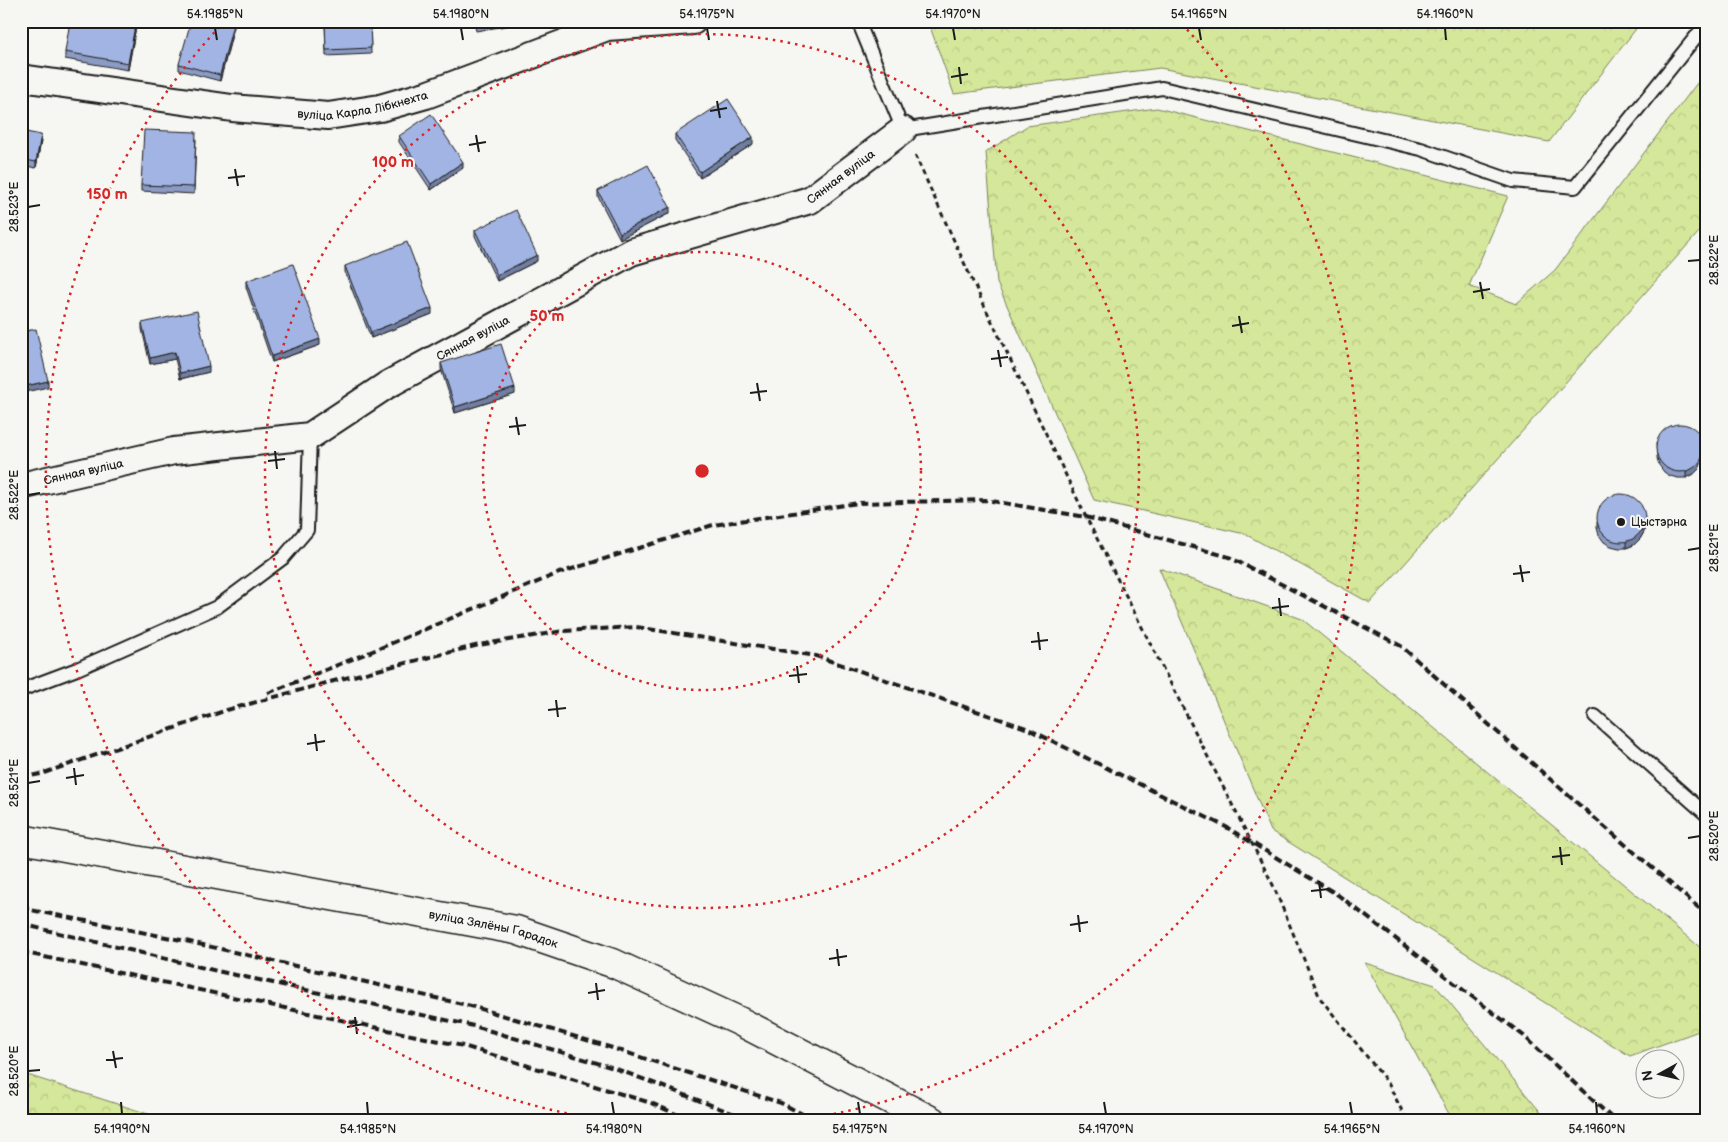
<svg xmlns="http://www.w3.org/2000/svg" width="1728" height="1142" font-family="'Balsamiq Sans',sans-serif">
<defs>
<pattern id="forest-crowns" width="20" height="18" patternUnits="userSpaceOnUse" patternTransform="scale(1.25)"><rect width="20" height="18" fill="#d5e79a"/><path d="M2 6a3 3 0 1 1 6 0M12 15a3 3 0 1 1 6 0" fill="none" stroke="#b6c684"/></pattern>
</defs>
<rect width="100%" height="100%" fill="#f6f6f2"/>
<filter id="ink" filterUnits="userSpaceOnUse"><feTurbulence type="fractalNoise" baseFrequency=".02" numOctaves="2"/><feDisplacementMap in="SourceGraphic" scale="10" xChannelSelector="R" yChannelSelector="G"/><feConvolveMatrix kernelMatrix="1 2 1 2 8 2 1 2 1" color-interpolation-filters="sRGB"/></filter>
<g filter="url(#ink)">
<g fill="url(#forest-crowns)" stroke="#78825b">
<polygon points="928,21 1642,21 1549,142 1160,68 954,94"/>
<polygon points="1707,70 1707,223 1370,603 1245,534 1094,500 997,283 986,152 1027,126 1157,108 1508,196 1469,286 1516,304 1555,270"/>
<polygon points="1159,568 1302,619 1707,953 1707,1028 1630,1056 1271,831"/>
<polygon points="1365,963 1435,985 1548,1121 1453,1121"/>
<polygon points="21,1073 170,1121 21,1121"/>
</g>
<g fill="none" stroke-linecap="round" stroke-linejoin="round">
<defs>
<g id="lane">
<polyline points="858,21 903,130 1162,88 1421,149 1513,181 1575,187 1707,23"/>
<polyline points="21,690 77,669 217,607 283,558 307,530 310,436"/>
<polyline points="1595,716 1707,815"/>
</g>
<g id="street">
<path id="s1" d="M21,78l211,30 96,8 52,-8 46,-13 181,-68 86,-6"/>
<path id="s2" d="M21,486l153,-35 136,-15 77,-51 244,-133 179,-52 93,-70"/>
</g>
<g id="secondary">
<path id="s3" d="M21,839l495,91 99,34 124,57 193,100"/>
</g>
</defs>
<use href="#lane" stroke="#1c1c1c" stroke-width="16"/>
<use href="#street" stroke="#1c1c1c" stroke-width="30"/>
<use href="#secondary" stroke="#1c1c1c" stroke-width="31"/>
<polyline stroke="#1c1c1c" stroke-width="3" stroke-dasharray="5 4" stroke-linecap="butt" points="915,155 972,280 1086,517 1273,885 1320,998 1388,1083 1407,1121"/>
<use href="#lane" stroke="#f6f6f2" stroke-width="12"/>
<use href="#street" stroke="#f6f6f2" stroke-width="26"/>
<use href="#secondary" stroke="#f6f6f2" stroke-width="28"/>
<g stroke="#1c1c1c" stroke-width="4" stroke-dasharray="8 4" stroke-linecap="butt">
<polyline points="268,693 385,646 559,573 713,525 858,503 986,500 1086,517 1229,557 1401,646 1569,796 1707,915"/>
<polyline points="21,778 41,774 227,710 341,679 479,645 563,631 636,627 816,656 1026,728 1226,827 1338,895 1524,1036 1615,1121"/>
<polyline points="21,908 181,940 471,1006 600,1044 781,1103 816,1121"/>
<polyline points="21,924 217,971 474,1026 614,1068 753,1121"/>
<polyline points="21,952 463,1046 651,1103 692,1121"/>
</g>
</g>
<g fill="#8b9bc3" stroke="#1c1c1c">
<polygon points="137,21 128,70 65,59 65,52"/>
<polygon points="325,21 370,21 371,54 326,56"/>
<polygon points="474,21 524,21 524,23 476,31"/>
<polygon points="234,27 220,81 179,70 179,64"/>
<polygon points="21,131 41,141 36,168 21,165"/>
<polygon points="675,134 753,144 700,178 675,140"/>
<polygon points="399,136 463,168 431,190 399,142"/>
<polygon points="196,138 194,194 141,191 141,185"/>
<polygon points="598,191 670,213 620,239 598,197"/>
<polygon points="475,230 537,261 497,281 475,236"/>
<polygon points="345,266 432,314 371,338 345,272"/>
<polygon points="246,281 320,345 272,362 246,287"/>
<polygon points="142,323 209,372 180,379 175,359 150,364 142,329"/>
<polygon points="441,363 515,394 455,413 441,369"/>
<polygon points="1656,443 1705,454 1699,469 1694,474 1686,478 1678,478 1670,476 1664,472 1659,465 1657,458"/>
<polygon points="1597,522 1645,524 1644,532 1640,539 1634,545 1626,548 1619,548 1611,546 1604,542 1599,535 1597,528"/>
</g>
<g fill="#717e9f" stroke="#1c1c1c">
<polygon points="136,21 137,21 128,70 128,63"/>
<polygon points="234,21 234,27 220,81 220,75"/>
<polygon points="41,135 41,141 36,168 36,162"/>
<polygon points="753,137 753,144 700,178 700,172"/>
<polygon points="463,162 463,168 431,190 431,184"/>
<polygon points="670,207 670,213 620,239 620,233"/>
<polygon points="537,255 537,261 497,281 497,275"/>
<polygon points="432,308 432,314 371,338 371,332"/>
<polygon points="320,339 320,345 272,362 272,356"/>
<polygon points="175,352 175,359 150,364 150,358"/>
<polygon points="209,366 209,372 180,379 180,373"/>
<polygon points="48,381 48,387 21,393 21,387"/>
<polygon points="515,388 515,394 455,413 455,407"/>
<polygon points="1705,448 1705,454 1699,469 1694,474 1686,478 1686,472"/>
<polygon points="1645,518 1644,532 1640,539 1634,545 1626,548 1626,542"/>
</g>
<g fill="#a2b4e3" stroke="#1c1c1c">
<polygon points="70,21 136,21 128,63 65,52"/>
<polygon points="191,21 234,21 220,75 179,64"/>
<polygon points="325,21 370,21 371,48 326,50"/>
<polygon points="475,21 495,21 476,24"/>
<polygon points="728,99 753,137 700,172 675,134"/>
<polygon points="431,114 463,162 431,184 399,136"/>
<polygon points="144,130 196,132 194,187 141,185"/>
<polygon points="21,131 41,135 36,162 21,159"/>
<polygon points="648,165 670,207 620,233 598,191"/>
<polygon points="516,210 537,255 497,275 475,230"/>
<polygon points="407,242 432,308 371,332 345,266"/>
<polygon points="293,264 320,339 272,356 246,281"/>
<polygon points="197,311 209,366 180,373 175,352 150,358 142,323"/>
<polygon points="36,329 48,381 21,387 21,332"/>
<polygon points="501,344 515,388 455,407 441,363"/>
<circle cx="1680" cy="448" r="24"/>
<circle cx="1621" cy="518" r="24"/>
</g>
</g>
<path fill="none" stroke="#1c1c1c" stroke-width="2" d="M215,28l2,12M461,28l2,12M707,28l2,12M953,28l2,12M1199,28l2,12M1445,28l1,12M959,67l2,17M951,77l17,-3M717,101l3,17M710,111l17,-3M476,135l3,17M469,145l17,-3M235,169l3,17M228,178l17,-2M28,207l12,-2M1688,261l12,-1M1480,282l3,17M1473,292l17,-3M1239,316l3,17M1232,326l17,-3M998,350l3,17M991,359l17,-2M757,383l3,18M750,393l17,-2M516,417l3,18M509,427l17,-2M275,451l2,18M268,461l17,-2M28,495l12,-2M1688,550l12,-2M1520,565l3,17M1513,574l17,-2M1279,598l2,18M1272,608l17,-2M1038,632l2,18M1031,642l17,-2M797,666l2,17M789,676l18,-2M556,700l2,17M548,710l18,-2M315,734l2,17M307,744l18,-3M74,768l2,17M66,778l18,-3M28,783l12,-2M1688,838l12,-2M1560,847l2,18M1552,857l18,-2M1319,881l2,17M1311,891l18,-2M1078,915l2,17M1070,925l18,-3M837,949l2,17M829,959l18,-3M596,983l2,17M588,993l17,-3M355,1017l2,17M347,1027l17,-3M113,1051l3,17M106,1060l17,-2M28,1071l12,-1M121,1102l1,12M367,1102l1,12M612,1102l2,12M858,1102l2,12M1104,1102l2,12M1350,1102l2,12M1596,1102l1,12"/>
<g fill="none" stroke="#d62828" stroke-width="2.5" stroke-dasharray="2.5 5">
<circle cx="702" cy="471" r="219"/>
<circle cx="702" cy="471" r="437"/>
<path d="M611 1121A656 656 0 0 1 222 24M1182 24A656 656 0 0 1 793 1121"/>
</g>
<circle fill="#1c1c1c" stroke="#f6f6f2" stroke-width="2" cx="1621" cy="522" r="5"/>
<g text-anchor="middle" stroke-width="4" stroke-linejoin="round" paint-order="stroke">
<g font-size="12" fill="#1c1c1c" stroke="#f6f6f2">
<text dy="4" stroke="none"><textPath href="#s1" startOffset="345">вуліца Карла Лібкнехта</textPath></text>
<text dy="4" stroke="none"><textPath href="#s2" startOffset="889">Сянная вуліца</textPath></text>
<text dy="4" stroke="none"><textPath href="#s2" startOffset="484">Сянная вуліца</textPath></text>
<text dy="4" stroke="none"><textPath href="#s2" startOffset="64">Сянная вуліца</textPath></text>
<text dy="4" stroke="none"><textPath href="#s3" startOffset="481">вуліца Зялёны Гарадок</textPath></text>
</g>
<g font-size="12" fill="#1c1c1c" stroke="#f6f6f2" text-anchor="start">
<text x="1631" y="526">Цыстэрна</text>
</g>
</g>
<circle cx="702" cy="471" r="8" fill="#d62828" stroke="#f6f6f2" stroke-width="2.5"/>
<g font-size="15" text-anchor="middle" font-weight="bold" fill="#d62828" stroke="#f6f6f2" stroke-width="4" stroke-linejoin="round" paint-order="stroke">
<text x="393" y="167">100 m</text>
<text x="107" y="199">150 m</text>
<text x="547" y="321">50 m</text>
</g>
<rect width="1728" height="1142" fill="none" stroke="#f6f6f2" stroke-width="55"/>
<g transform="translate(1660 1074) rotate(262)"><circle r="24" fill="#f6f6f2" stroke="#9f9f9c"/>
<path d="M0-4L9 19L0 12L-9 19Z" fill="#1c1c1c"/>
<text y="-8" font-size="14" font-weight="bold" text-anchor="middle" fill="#1c1c1c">N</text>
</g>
<rect x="28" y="28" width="1672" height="1086" fill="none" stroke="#1c1c1c" stroke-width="2"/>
<g font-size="12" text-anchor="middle" fill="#1c1c1c">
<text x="215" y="18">54.1985°N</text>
<text x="461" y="18">54.1980°N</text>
<text x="707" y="18">54.1975°N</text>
<text x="953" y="18">54.1970°N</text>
<text x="1199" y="18">54.1965°N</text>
<text x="1445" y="18">54.1960°N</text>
<text transform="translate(14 207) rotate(-90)" y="4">28.523°E</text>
<text transform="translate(1714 260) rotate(-90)" y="4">28.522°E</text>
<text transform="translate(14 495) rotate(-90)" y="4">28.522°E</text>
<text transform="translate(1714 548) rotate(-90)" y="4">28.521°E</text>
<text transform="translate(14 783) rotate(-90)" y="4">28.521°E</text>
<text transform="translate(1714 836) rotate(-90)" y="4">28.520°E</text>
<text transform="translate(14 1071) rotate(-90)" y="4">28.520°E</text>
<text x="122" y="1133">54.1990°N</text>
<text x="368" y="1133">54.1985°N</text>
<text x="614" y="1133">54.1980°N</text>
<text x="860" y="1133">54.1975°N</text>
<text x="1106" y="1133">54.1970°N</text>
<text x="1352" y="1133">54.1965°N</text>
<text x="1597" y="1133">54.1960°N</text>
</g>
</svg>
